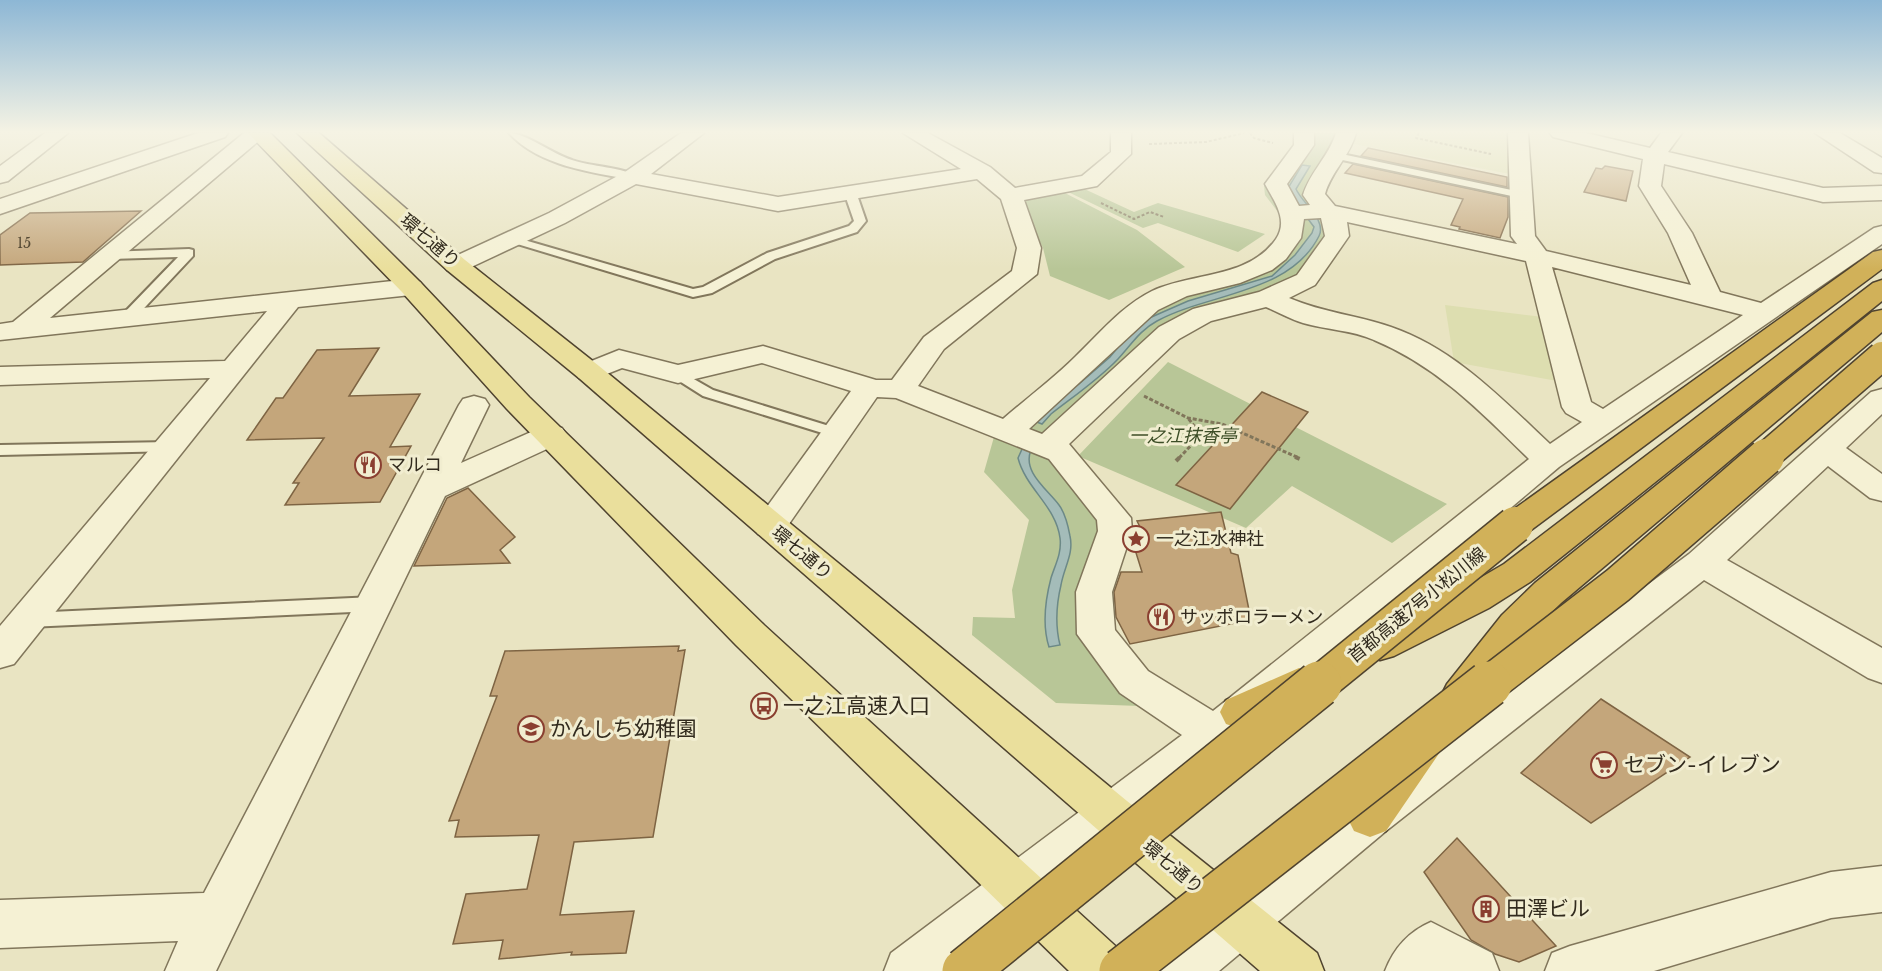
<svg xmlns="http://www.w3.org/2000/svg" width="1882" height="971" font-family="'Libre Baskerville','Noto Sans JP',serif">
<rect width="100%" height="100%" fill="#e9e4c2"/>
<g fill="#dddeb0">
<polygon points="1355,133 1510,133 1510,174 1354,144"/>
<polygon points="1445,305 1543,317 1557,381 1454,362"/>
</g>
<g fill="#b8c697">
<path d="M1301,133h37l-2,8 -19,30 8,67 -29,39 -27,13 -75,20 -148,123 -7,1 -34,-11 122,-113 104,-41c27,-3 40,-23 56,-45l-22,-29 -1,-9 31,-38z"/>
<polygon points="1078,186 1134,212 1158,203 1265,234 1238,252 1158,223 1143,228 1064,190"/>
<polygon points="1063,192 1137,230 1185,267 1109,300 1050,276 1043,248 1019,199"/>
<polygon points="1168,362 1447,504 1392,543 1292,486 1246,528 1078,456"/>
<polygon points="994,437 1049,458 1101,522 1079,586 1140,706 1056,703 972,635 973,617 1015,618 1012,590 1029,520 984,472"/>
</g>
<g fill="#a4bcb9" stroke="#6c8987" stroke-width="1.5">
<path d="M1302,165l8,1 -14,23c6,14 31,31 23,47 -29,58 -111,57 -162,85 -17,9 -26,24 -39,38 -20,21 -44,37 -67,55l-9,10 -8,-3 9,-11 36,-26 31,-27 22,-27 15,-11 41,-18 84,-25 23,-21 17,-22 2,-6 -24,-32 -2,-7z"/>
<path d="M1023,447l8,3c-9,22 16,39 28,55 6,8 9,20 11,31 4,18 -6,31 -9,49 -5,21 -6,40 -1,60l-11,2c-7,-22 -4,-46 2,-69 4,-13 11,-25 9,-40 -4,-32 -34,-49 -42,-80z"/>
</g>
<g fill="#c4a67b" stroke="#7e6443" stroke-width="1.5">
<polygon points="1368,148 1507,177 1507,187 1361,156"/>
<polygon points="1353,164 1508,197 1508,217 1500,238 1459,229 1460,227 1451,225 1463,199 1345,173"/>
<polygon points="1605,166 1633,171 1626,201 1584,192 1596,168 1602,169"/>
<polygon points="141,211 83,262 0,265 0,235 30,213"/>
<polygon points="379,348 349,396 420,394 390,447 411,446 380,502 285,505 299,483 293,483 324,438 247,440 276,398 283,398 317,350"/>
<polygon points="1262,392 1308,412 1230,509 1176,485"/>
<polygon points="468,488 515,537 500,550 510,563 414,566 447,498"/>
<polygon points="1221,512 1231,553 1238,555 1251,620 1130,644 1116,617 1114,592 1121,572 1142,572 1132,540 1133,536 1144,535 1137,521"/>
<polygon points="679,646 678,651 685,650 653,837 574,842 560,915 634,911 626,953 571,955 572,952 499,959 503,940 453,944 466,894 527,889 539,835 455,837 459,820 449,821 497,696 490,696 505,651"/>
<polygon points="1601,699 1690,757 1591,823 1521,773"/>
<polygon points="1457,838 1556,946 1519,962 1495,954 1471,940 1424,872"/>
</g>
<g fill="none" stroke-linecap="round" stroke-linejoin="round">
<defs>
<g id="lane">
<path d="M509,133c17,0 43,21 63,27 16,6 55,8 66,17l-5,3c-42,-8 -94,-14 -124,-47z"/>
<polygon points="1337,153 1521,192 1527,195 1521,198 1333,158 1333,154"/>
<polygon points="850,189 856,192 866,221 857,232 775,259 712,293 693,297 504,240 514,237 693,289 703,287 767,253 849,226 854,221 844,192"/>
<polygon points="189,249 193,250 193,256 132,321 122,321 122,315 178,257 110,259 106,258 106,252"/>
<polygon points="678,370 713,390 842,430 845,433 842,436 832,436 703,396 673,377 671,374 673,371"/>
<polygon points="170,442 178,447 176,451 0,455 0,445"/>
<polygon points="374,597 381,599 383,604 381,609 374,611 29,627 22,625 20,620 22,615 29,613"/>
</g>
<g id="street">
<polygon points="45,133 68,133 8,181 0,183 0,166"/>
<polygon points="198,133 228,133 225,137 0,214 0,199"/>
<polygon points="244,133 268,133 50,318 411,279 420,282 424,287 420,292 411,295 298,307 14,664 0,668 0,626 210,378 0,385 0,367 225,361 267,311 0,340 0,324 13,322"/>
<path d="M681,133h23l-53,41 127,23 183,-28 -58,-36h25l62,34 25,21 67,-12 29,-24v-19h20v21l-34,32 -73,14 17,48 -4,26 -93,75 -26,37 85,33c24,-21 50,-40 73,-63 24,-23 46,-50 76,-65 41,-19 96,-12 124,-52 13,-19 -2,-38 -11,-55l29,-39v-12h20v12l-27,39 12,22 11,-1 -7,-10c7,-23 26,-39 33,-62h20c-6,23 -25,39 -31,61l10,12 182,38 -6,-8 -3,-103h20l7,103 11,15 145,34 -23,-52 -29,-47 4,-27 -90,-22 -3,-4h36l64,15 11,-15h21l-14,19 155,36 59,-2v14l-59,2 -159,-38 -3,22 31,47 28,59 41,11 113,-75 8,-2v18l-323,223 -334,283 -276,221h-65l7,-18 291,-218 -62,-42 -43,-59 -1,-42 22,-61 -1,-11 -48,-61 -153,-61 -19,-1 -95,137 -12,4 -12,-4 -5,-8 98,-135 -89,-28 -84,20 -56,-15 -33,13 -10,-3 -4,-6 4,-6 40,-16 59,15 85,-19 113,34h16l32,-43 88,-66 5,-23 -16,-49 -24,-20 -199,32 -142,-27 -71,39 -100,47 -9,3 -9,-3 -4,-5 4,-5 102,-47 76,-41zM1321,218l4,18 -28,39 -38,17 -66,17 -34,18 -117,107 -13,-5 129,-119 29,-14 53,-13 32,-13 14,-11 15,-21 3,-19zM1347,222l179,39 36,146 4,6 16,9 -32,22c-48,-45 -95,-95 -159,-117 -34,-12 -67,-14 -102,-29l26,-13 34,-49zM1552,267l191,48 -140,94 -12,-7zM1266,307c12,5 24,12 37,16 24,7 49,7 71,17 63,26 107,72 155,119l-316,252 -65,-40 -33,-41 -3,-38 20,-61 -1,-13 -62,-74 110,-105 32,-18z"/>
<polygon points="1815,133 1840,133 1882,158 1882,173 1874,172"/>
<polygon points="1882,389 1882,414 1846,448 1882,474 1882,501 1870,498 1828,466 1727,560 1882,648 1882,683 1868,678 1704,580 1386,831 1219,971 1155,971 1162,953 1354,803 1689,554 1871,392"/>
<polygon points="474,396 485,399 489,405 461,463 540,428 551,425 562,428 567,435 562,442 445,496 216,971 165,971 178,941 0,948 0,900 204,893 459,405 463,399"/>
<polygon points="1882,866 1882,912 1831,918 1654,971 1545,971 1552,953 1570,946 1831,872"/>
<path d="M1431,922l61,31 7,18h-114c9,-23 23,-39 46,-49z"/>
</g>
<g id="primary">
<polygon points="248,133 270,133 420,282 529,397 764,625 1123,953 1130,971 1069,971 736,645 507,409 402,292"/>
<polygon points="297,133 319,133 465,260 599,366 1127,801 1317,953 1324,971 1260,971 579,378 447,270"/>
</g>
<g id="highway">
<polygon points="1882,250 1882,269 1527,533 1515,537 1503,533 1498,525 1503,517 1873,252"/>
<polygon points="1882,280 1882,301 1530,582 1489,608 1394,656 1380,660 1366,656 1361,645 1366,634 1463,588 1504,564 1873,283"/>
<polygon points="1882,310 1882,332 1561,603 1528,635 1475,708 1461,712 1447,708 1441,696 1447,684 1502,615 1535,583 1872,312"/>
<polygon points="1299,668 1313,673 1319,684 1313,695 1241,729 1226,724 1220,712 1226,700"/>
<polygon points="1419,734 1434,739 1440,752 1386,831 1370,837 1354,831 1347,817 1354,803 1404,739"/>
</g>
</defs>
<use href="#lane" stroke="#81765b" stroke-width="4"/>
<use href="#street" stroke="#81765b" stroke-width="3"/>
<use href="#primary" stroke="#4f432f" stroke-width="3"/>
<use href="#highway" stroke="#4f432f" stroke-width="3"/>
<g stroke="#81765b" stroke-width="2" stroke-dasharray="3 2" stroke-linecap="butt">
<polyline points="1250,133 1254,138 1273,143"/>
<polyline points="1419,133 1416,138 1491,154"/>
<polyline points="1149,144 1206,142 1244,133"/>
<polyline points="1101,203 1134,219 1150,212 1164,217"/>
</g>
<g stroke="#81765b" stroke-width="3" stroke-dasharray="4 2" stroke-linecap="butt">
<polyline points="1144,396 1188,418 1222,424 1299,458"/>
<polyline points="1179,458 1201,435 1188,418"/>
</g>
<g stroke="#81765b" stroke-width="4" stroke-dasharray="5 3" stroke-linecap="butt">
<polyline points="1295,457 1300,459"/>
<polyline points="1176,461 1180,457"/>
</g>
<use href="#lane" fill="#f5f1d4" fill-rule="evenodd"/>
<use href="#street" fill="#f5f1d4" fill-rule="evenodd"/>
<use href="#primary" fill="#eadf9c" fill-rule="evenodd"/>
<use href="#highway" fill="#d1b159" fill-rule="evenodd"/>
<defs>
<polyline id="highway-bridge-far2" points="1764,458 1882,356"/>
<g id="highway-bridge-far1">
<polyline points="1317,686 1515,525"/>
<polyline points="1487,686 1618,585 1766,457"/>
</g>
<g id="highway-bridge">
<polyline points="965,971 1319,684"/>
<polyline points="1122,971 1489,684"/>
</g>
</defs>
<use href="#highway-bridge-far2" stroke="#4f432f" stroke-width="31" stroke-linecap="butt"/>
<use href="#highway-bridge-far1" stroke="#4f432f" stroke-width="39" stroke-linecap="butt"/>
<use href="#highway-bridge" stroke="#4f432f" stroke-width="48" stroke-linecap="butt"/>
<use href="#highway-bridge-far2" stroke="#d1b159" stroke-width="28"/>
<use href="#highway-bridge-far1" stroke="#d1b159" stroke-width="36"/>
<use href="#highway-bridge" stroke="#d1b159" stroke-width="45"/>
</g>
<linearGradient id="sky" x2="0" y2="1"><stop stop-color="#8db7d5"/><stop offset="0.49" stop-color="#f5f3e4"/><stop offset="1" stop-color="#f5f3e4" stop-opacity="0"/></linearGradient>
<rect width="1882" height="269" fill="url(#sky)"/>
<defs>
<symbol id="restaurant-ring" viewBox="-11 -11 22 22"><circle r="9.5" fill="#f1edd0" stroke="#8a3f30" stroke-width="1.5"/><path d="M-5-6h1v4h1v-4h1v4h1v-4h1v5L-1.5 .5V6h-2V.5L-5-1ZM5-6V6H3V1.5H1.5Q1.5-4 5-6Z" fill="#8a3f30"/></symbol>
<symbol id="sight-ring" viewBox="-11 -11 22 22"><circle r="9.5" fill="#f1edd0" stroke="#8a3f30" stroke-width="1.5"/><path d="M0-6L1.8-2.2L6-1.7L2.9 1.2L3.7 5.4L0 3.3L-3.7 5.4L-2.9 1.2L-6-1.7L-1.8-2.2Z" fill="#8a3f30"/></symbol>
<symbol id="bus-ring" viewBox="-11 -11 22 22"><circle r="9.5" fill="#f1edd0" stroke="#8a3f30" stroke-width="1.5"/><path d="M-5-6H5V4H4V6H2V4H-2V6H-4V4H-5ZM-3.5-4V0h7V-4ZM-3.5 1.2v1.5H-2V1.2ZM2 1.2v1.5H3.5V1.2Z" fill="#8a3f30"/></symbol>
<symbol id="school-ring" viewBox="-11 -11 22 22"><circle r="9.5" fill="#f1edd0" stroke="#8a3f30" stroke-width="1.5"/><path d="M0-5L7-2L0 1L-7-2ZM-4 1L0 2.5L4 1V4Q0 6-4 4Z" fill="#8a3f30"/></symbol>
<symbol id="supermarket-ring" viewBox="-11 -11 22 22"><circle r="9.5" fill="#f1edd0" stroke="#8a3f30" stroke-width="1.5"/><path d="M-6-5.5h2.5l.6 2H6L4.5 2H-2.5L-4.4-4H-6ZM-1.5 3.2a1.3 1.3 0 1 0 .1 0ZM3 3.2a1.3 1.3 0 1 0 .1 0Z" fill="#8a3f30"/></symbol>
<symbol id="building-ring" viewBox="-11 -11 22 22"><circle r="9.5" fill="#f1edd0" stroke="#8a3f30" stroke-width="1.5"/><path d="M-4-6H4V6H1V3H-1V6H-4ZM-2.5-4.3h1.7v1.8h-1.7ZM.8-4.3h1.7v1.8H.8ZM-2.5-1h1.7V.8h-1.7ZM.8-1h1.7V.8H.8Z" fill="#8a3f30"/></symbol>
</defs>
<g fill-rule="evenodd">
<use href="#restaurant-ring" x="353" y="450" width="30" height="30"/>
<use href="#sight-ring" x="1121" y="524" width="30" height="30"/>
<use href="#restaurant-ring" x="1146" y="602" width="30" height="30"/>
<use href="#bus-ring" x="749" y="691" width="30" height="30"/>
<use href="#school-ring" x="516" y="714" width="30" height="30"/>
<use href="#supermarket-ring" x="1589" y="750" width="30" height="30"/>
<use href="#building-ring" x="1471" y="894" width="30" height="30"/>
</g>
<g text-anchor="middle" stroke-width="6" stroke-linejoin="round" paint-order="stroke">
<g font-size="14" fill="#564a35">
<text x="24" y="248">15</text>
</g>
<g font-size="18" fill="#322b1e" stroke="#f1edd0">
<text transform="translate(430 241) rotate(41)" y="6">環七通り</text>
<text transform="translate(802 553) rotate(40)" y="6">環七通り</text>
<text transform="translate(1417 605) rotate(-39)" y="6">首都高速7号小松川線</text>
<text transform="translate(1173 867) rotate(40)" y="6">環七通り</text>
</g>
<g font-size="18" font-style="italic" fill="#3c4d26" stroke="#f1edd0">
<text x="1183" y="442">一之江抹香亭</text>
</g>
<g font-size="18" fill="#322b1e" stroke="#f1edd0" text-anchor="start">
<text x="388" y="471">マルコ</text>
<text x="1156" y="545">一之江水神社</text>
<text x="1180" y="623">サッポロラーメン</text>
</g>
<g font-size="21" fill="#322b1e" stroke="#f1edd0" text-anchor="start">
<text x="783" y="713">一之江高速入口</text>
<text x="550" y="736">かんしち幼稚園</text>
<text x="1624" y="772">セブン-イレブン</text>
<text x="1506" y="916">田澤ビル</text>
</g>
</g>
</svg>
